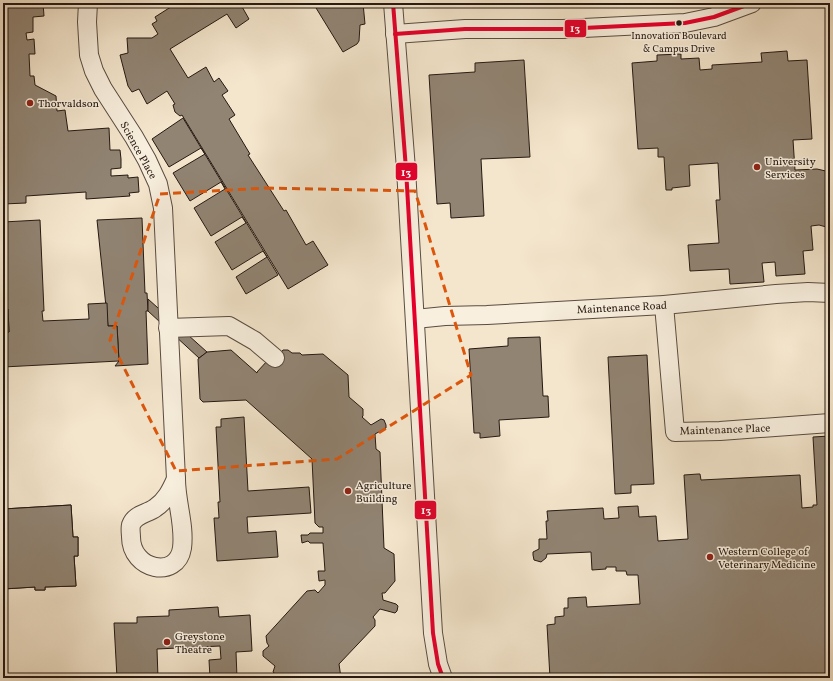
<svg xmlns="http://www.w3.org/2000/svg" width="833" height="681" font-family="Vollkorn,serif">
<rect width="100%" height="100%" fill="#f4e6cd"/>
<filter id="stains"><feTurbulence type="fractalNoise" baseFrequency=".005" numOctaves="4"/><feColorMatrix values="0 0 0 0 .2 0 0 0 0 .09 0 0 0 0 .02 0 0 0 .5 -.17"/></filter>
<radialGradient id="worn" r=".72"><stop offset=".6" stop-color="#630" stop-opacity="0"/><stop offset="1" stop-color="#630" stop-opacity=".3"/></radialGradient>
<g fill="#918473" stroke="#251912">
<polygon points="3,3 43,3 44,16 33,17 33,32 26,33 27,40 34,39 35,54 29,54 30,76 34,76 35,85 56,96 57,111 65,110 68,131 109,128 110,150 120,150 121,159 121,168 111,169 111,176 128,175 128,178 138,177 139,192 129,193 130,196 86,199 86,192 26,196 26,203 3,204"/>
<polygon points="177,3 245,3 241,5 249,19 236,28 227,14 170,49 188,78 206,67 214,82 219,78 228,91 222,95 235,115 229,119 250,154 248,155 284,211 286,210 306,245 313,241 328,265 288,289 182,115 180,116 175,112 173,105 175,104 167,91 147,104 139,89 132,92 128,86 120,55 128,53 127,38 152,38 158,34 152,24 157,21 155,17"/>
<polygon points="313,3 363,3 365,24 360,25 359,41 357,44 343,52"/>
<polygon points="787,51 788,61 807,60 812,139 793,140 795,170 817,169 830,172 830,228 819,225 811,226 813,250 803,251 805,274 776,276 775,262 762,263 764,282 730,284 729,269 690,271 688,245 719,243 716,200 720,200 718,163 689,165 690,186 672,188 672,190 666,190 664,157 658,157 658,148 638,149 632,63 657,61 657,55 681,54 681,59 699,58 700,70 712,69 712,65 762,62 761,53"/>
<polygon points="524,60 530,157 481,159 484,216 451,218 450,203 437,204 429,75 475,72 475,63"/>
<polygon points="183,118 278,275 246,294 236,277 267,257 263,251 232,270 215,242 246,223 242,217 211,236 194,208 225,189 221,182 190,201 173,173 205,154 201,148 169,167 152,139"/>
<polygon points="142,218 145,293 147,293 148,311 146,311 148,364 115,366 119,361 117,326 108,326 97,220"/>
<polygon points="40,220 44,311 42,311 43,321 89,319 88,304 107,303 108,326 117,326 119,361 3,367 3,332 9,332 8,309 3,309 3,222"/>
<polygon points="148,299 207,352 199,358 148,311"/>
<polygon points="3,309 8,309 9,332 3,332"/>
<polygon points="540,337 543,396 548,396 549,417 499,420 500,436 480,438 480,433 474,433 469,349 508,346 508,338"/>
<polygon points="231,350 257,373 257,372 268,360 273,362 283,350 288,350 292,353 300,353 302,355 323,354 348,375 349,397 363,409 363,416 362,417 371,425 381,419 384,420 386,425 386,428 375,434 376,449 380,452 384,548 394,554 395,581 385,593 382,593 383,600 396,604 398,606 397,611 395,613 380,609 373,617 375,620 375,626 339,664 341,678 280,678 273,672 275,666 263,656 263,651 269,646 267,643 266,636 307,591 315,590 318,593 325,585 325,580 319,581 318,571 325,571 323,543 310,543 308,541 302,543 301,535 308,535 310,533 323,533 323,527 319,527 315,523 312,459 246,400 203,402 200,399 198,359 207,352"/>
<polygon points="647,355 654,484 631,485 631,493 615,494 608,357"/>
<polygon points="244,417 248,491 309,487 311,513 247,517 248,533 276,531 278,557 217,561 214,518 219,518 218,502 220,502 216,427 221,427 221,419"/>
<polygon points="830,436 830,678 550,678 547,625 555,624 555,617 564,616 564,608 568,608 568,598 586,597 587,607 640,604 638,575 627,575 626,571 616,571 616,567 606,567 606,569 592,570 591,552 547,554 546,558 541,562 534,560 533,555 533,552 539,549 539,539 547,539 546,521 548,521 547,511 603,508 604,519 619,518 618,507 638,506 639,517 656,516 658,541 688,539 684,475 698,474 700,474 701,480 800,475 802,508 813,507 813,505 817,505 813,437"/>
<polygon points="71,505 73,537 78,537 78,556 74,556 76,586 45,587 45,590 35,590 35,587 3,589 3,509"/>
<polygon points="71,505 73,537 78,537 78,556 74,556 76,586 45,587 45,590 35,590 35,587 3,589 3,509"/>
<polygon points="218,607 219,617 250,615 252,651 236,652 237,678 210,678 209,660 221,659 220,646 157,649 158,678 117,678 114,623 137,623 137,617 169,616 169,610"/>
</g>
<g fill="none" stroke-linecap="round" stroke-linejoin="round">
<defs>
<g id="minor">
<polyline points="88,3 87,22 89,55 94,71 103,89 134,137 147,160 158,184 163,208 176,479"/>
<polyline points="393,3 406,169 433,633 438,664 443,678"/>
<polyline points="395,34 465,29 563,29 685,23 714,17 752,3"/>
<polyline points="664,305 675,432 720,431 830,423"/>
<polyline points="415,319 445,316 487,315 664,305 776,294 808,292 830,293"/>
<polyline points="168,328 229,326 255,341 275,358"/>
<path d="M176,479c0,23 9,46 6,69 -5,32 -51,22 -51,-11 0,-3 -1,-8 0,-12 4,-11 16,-11 24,-17 11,-7 16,-18 21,-29z"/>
</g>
</defs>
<use href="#minor" stroke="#594c41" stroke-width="20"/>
<use href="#minor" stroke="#f8efde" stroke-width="18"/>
<defs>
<g id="bus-1">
<polyline points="393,3 406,169 433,633 438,664 443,678"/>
<polyline points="395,34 465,29 563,29 685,23 714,17 752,3"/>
</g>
</defs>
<use href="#bus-1" stroke="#f8efde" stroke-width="7"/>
<use href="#bus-1" stroke="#e4002b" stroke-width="4"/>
</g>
<path fill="none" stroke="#de560c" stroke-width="3" stroke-dasharray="8 5" stroke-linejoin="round" d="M266,188l149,3 56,184 -134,84 -161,12 -66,-131 50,-146z"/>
<circle fill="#251912" stroke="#f8efde" stroke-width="1.5" cx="679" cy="23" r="3.5"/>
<g fill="#8f2418" stroke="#f8efde" stroke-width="1.5">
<circle cx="30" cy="103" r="4"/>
<circle cx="757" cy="167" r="4"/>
<circle cx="348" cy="491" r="4"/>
<circle cx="710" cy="557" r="4"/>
<circle cx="167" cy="642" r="4"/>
</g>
<g text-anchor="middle" stroke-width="3" stroke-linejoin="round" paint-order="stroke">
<g font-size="10" fill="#251912" stroke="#f8efde">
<text x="679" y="39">Innovation Boulevard<tspan x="679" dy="13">&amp; Campus Drive</tspan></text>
</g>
<g font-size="11" fill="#251912" stroke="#f8efde" text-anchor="start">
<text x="38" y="107">Thorvaldson</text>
<text x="765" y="165">University<tspan x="765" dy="13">Services</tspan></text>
<text x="356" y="489">Agriculture<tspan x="356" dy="13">Building</tspan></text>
<text x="718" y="555">Western College of<tspan x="718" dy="13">Veterinary Medicine</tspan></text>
<text x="175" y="640">Greystone<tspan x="175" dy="13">Theatre</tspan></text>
</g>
<g font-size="11" fill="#251912" stroke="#f8efde">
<text transform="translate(139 150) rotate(61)" y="4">Science Place</text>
<text transform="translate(622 307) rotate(-3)" y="4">Maintenance Road</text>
<text transform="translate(725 429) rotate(-2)" y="4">Maintenance Place</text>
</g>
</g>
<g stroke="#f8efde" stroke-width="1.5">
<rect x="564" y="19" width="23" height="19" rx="4" fill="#e4002b"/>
<rect x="395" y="162" width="23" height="19" rx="4" fill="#e4002b"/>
<rect x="414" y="500" width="23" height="20" rx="4" fill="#e4002b"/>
</g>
<g font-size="11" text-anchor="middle" font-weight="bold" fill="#fff">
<text x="575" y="32">13</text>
<text x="406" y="176">13</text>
<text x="426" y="514">13</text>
</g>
<rect width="833" height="681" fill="none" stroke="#f4e6cd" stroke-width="16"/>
<rect x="4" y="4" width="825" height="673" fill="none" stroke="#251912" stroke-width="2"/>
<rect x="8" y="8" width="817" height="665" fill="none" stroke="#251912"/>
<rect width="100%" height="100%" filter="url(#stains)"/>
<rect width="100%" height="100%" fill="url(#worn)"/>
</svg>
